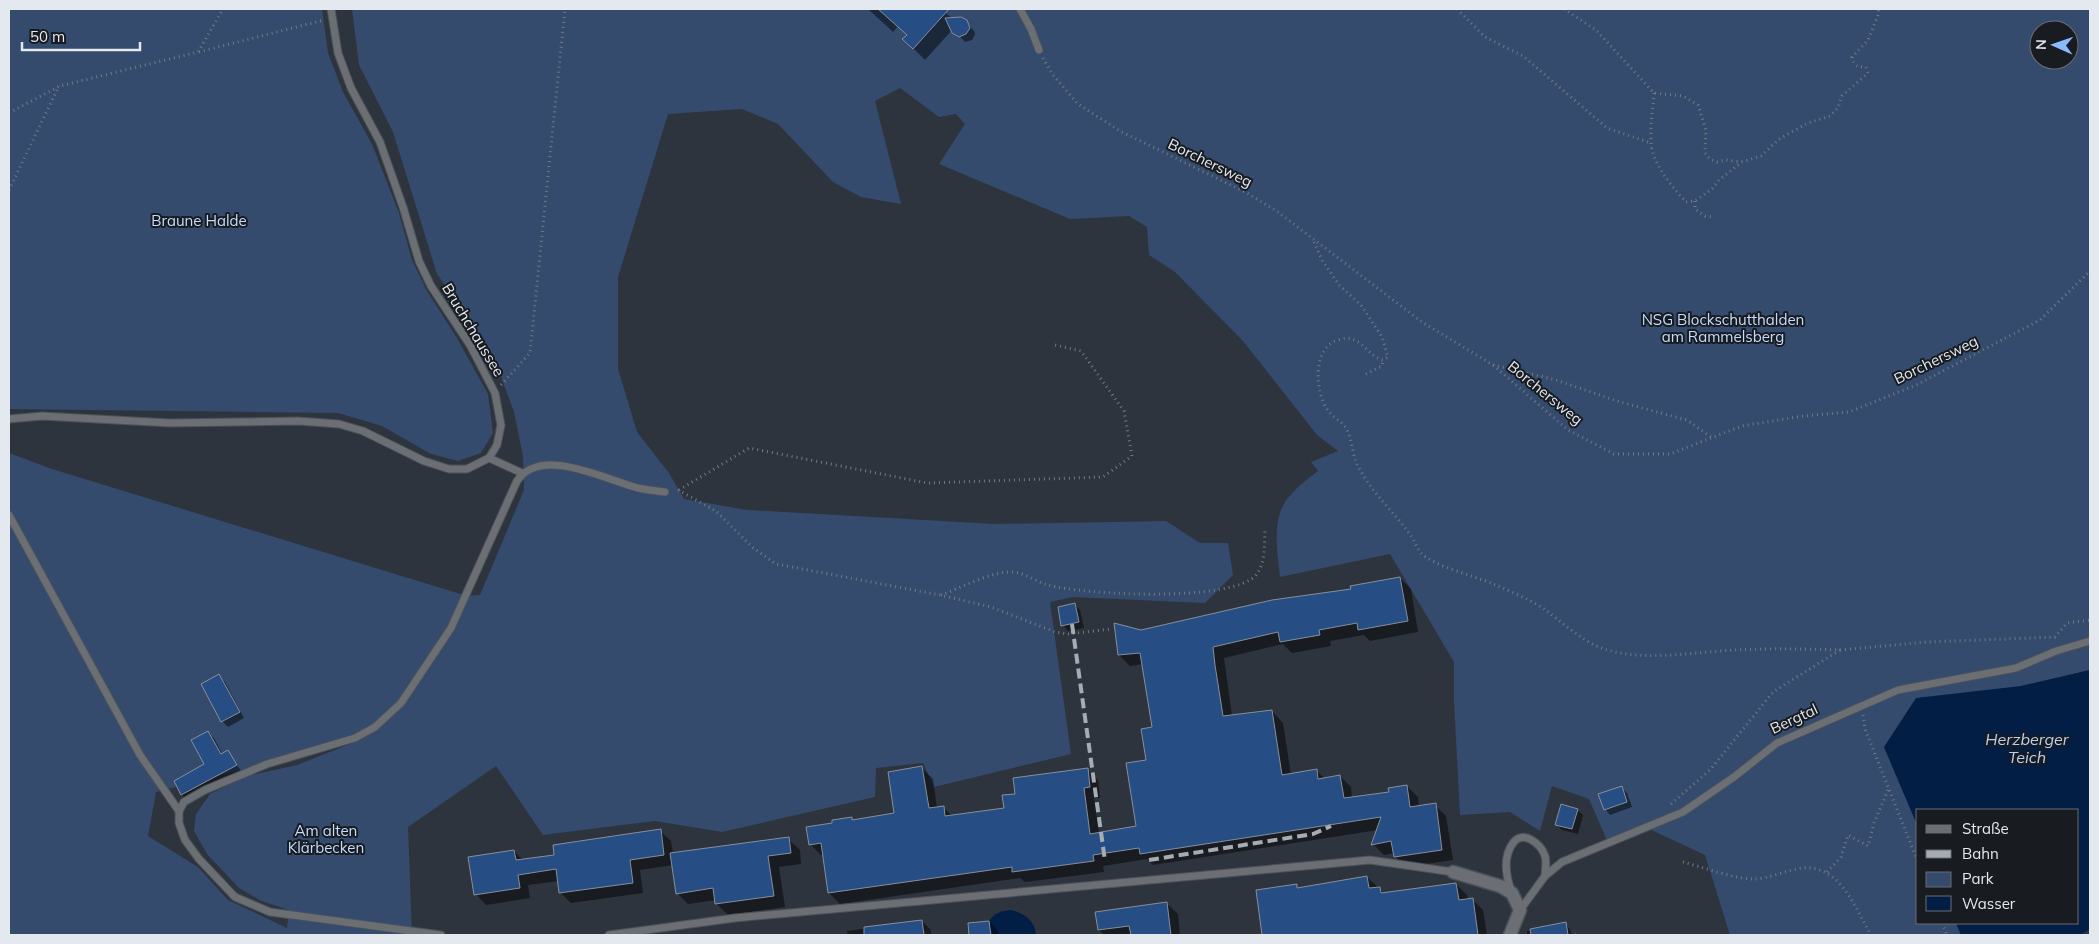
<svg xmlns="http://www.w3.org/2000/svg" width="2099" height="944" font-family="Mulish,sans-serif">
<rect width="100%" height="100%" fill="#2d343d"/>
<g fill="#344b6d" fill-rule="evenodd">
<polygon points="9,9 322,9 328,53 343,92 372,144 399,213 412,260 427,291 457,338 488,394 493,433 481,453 458,461 431,454 382,426 338,413 9,409"/>
<path d="M352,9h1738v661l-69,16 -137,61 34,80v96h38l5,12h-231l-25,-80 -58,-27 -38,17 -20,-46 -37,-13 -12,45 -30,-19 -50,3 -6,-114v-39l-64,-108 -110,23c-2,-21 -7,-46 1,-67 6,-16 24,-29 37,-39l-7,-9 27,-11 -21,-16 -74,-94 -68,-69 -26,-17 -2,-28 -18,-11 -59,3 -131,-55 26,-40 -9,-10 -17,3 -39,-29 -25,13 26,103 -40,-7 -28,-15 -55,-58 -36,-15 -74,5 -50,163v92l19,63 32,41 15,26 63,11 248,14 171,-3 34,22h28l5,32 -28,28 -132,-6 -23,5 21,152 -137,33 -11,-24 -47,5 -1,29 -153,35 -67,-11 -112,14 -47,-69 -88,61 4,108h-403v-482l43,16 415,127 13,-1 44,-105 -1,-34 -9,-44 -21,-57 -56,-81 -44,-142 -34,-67zM2039,30h30v30h-30zM365,738l-68,27 -50,11 -37,18 -14,20 -2,17 13,23 32,34 22,13 28,9 -2,18 -59,-28 -30,-33 -50,-31 8,-44z"/>
</g>
<g fill="#021e45">
<polygon points="2090,670 2090,929 2080,935 1961,935 1956,923 2078,923 2078,810 1918,810 1918,827 1884,747 1916,698 2021,686"/>
<path d="M1010,910c13,2 25,10 26,25h-45l-2,-14c6,-8 11,-10 21,-11z"/>
</g>
<g fill="#0007">
<polygon points="868,9 941,9 953,19 964,19 974,31 975,34 972,40 965,42 953,29 925,60 904,39 908,35 898,26 893,32"/>
<polygon points="1400,578 1411,589 1418,632 1370,641 1364,635 1330,641 1331,646 1292,653 1283,644 1224,658 1232,716 1272,711 1283,723 1291,775 1317,771 1325,779 1340,776 1351,787 1352,798 1390,793 1407,786 1418,797 1419,807 1435,805 1446,816 1453,860 1406,867 1395,856 1394,853 1384,855 1373,844 1378,830 1153,865 1147,859 1103,866 1104,872 1025,882 1020,878 840,904 829,893 824,855 821,855 810,844 852,819 854,821 896,814 922,768 933,779 937,808 943,807 952,816 1005,809 1016,795 1087,769 1098,780 1100,798 1094,798 1099,833 1137,827 1153,728 1144,664 1130,666 1119,655 1141,631 1352,590"/>
<polygon points="1075,605 1080,610 1084,628 1068,631 1063,625"/>
<polygon points="219,676 225,682 244,718 228,727 222,721"/>
<polygon points="208,732 214,738 223,755 228,752 241,771 188,800 182,795 175,781 206,764"/>
<polygon points="1621,787 1627,793 1632,807 1610,815 1605,809"/>
<polygon points="1577,810 1583,815 1578,834 1562,830 1557,825"/>
<polygon points="660,831 671,841 673,854 788,839 800,850 801,864 779,867 785,907 728,915 717,904 716,900 688,904 677,893 673,865 640,870 643,893 571,903 561,893 559,881 528,885 530,898 486,905 476,894 514,851 524,861 555,856"/>
<polygon points="1367,877 1385,894 1456,884 1467,895 1468,900 1472,899 1483,910 1487,935 1263,935 1257,891 1296,885 1300,889"/>
<polygon points="1166,903 1178,914 1180,935 1104,935 1099,930 1096,913"/>
<polygon points="922,921 931,930 931,935 848,935 847,931"/>
<polygon points="989,922 998,931 998,935 958,935 970,934"/>
<polygon points="1565,924 1570,929 1572,935 1527,935 1527,931"/>
</g>
<g fill="#274e84" stroke="#878f9a">
<polygon points="878,9 949,9 913,49 902,39 907,35"/>
<polygon points="961,17 967,20 970,28 966,34 959,37 952,33 945,18"/>
<polygon points="1400,577 1408,621 1358,630 1357,623 1319,630 1320,635 1280,642 1278,632 1213,647 1215,665 1223,716 1272,710 1282,775 1317,769 1318,779 1340,775 1344,798 1389,792 1388,788 1407,785 1410,807 1436,803 1442,850 1394,857 1391,841 1371,845 1381,817 1140,854 1139,848 1093,855 1094,861 1012,872 1012,867 828,893 821,843 809,845 806,827 832,823 832,820 852,817 852,820 894,813 888,772 922,766 929,808 944,806 945,816 1004,808 1002,795 1015,794 1013,778 1088,768 1090,787 1084,788 1090,834 1136,826 1126,763 1146,760 1141,729 1152,727 1140,653 1118,655 1114,623 1141,630 1272,600 1351,589 1350,586"/>
<polygon points="1075,603 1079,622 1061,626 1058,607"/>
<polygon points="219,674 240,712 221,722 201,684"/>
<polygon points="208,731 221,754 228,750 237,765 181,795 174,781 204,764 191,740"/>
<polygon points="1622,786 1627,802 1604,810 1598,794"/>
<polygon points="1561,804 1578,809 1572,829 1555,825"/>
<polygon points="661,829 664,855 630,860 633,883 559,893 556,869 518,875 520,888 474,895 468,857 514,850 516,860 554,855 553,845"/>
<polygon points="789,837 791,853 768,856 774,896 715,904 713,888 676,894 670,853"/>
<polygon points="1367,876 1369,888 1380,887 1381,893 1456,883 1459,900 1473,898 1478,935 1262,935 1256,890 1297,884 1297,888"/>
<polygon points="1167,902 1171,935 1131,935 1129,926 1098,930 1095,912"/>
<polygon points="922,920 924,935 864,935 864,927"/>
<polygon points="989,921 991,935 969,935 968,923"/>
<polygon points="1566,922 1568,935 1531,935 1530,929"/>
</g>
<g fill="none" stroke-linecap="round" stroke-linejoin="round">
<defs>
<g id="lane">
<polyline points="1020,9 1031,29 1039,50"/>
<polyline points="9,419 42,416 170,423 298,421 339,424 363,431 424,461 449,469 467,469 489,458 497,445 501,425 495,393 470,345 431,286 419,261 403,207 380,142 351,88 338,53 331,9"/>
<polyline points="489,458 522,473"/>
<polyline points="9,515 140,755 179,811"/>
<path d="M1512,893c-6,-16 -10,-35 1,-50 10,-14 28,1 32,13 2,6 0,14 0,20"/>
<polyline points="1520,910 1545,876 1562,862 1683,812 1734,777 1777,743 1898,690 2016,668 2056,651 2090,641"/>
<path d="M441,935l-171,-23 -35,-15 -36,-38 -14,-19 -6,-17v-12l5,-9 21,-12 62,-26 88,-26 20,-11 26,-24 50,-75 66,-147c24,-36 89,-1 121,7 9,2 18,3 27,4"/>
<polyline points="609,935 735,918 1370,860 1453,872"/>
</g>
<polyline id="street" points="1453,872 1500,886 1512,893 1520,910 1510,935"/>
</defs>
<use href="#lane" stroke="#4a5159" stroke-width="9"/>
<use href="#street" stroke="#4a5159" stroke-width="15"/>
<g stroke="#747a82" stroke-width="3" stroke-dasharray="1 4" stroke-linecap="butt">
<polyline points="1457,9 1485,37 1523,56 1607,128 1651,143"/>
<polyline points="1564,9 1596,30 1654,93 1683,96 1698,105 1706,130 1705,153 1710,159 1717,162 1726,160 1741,162"/>
<polyline points="199,52 324,20"/>
<polyline points="1043,58 1053,75 1078,104 1120,131 1247,193 1278,212 1422,322 1493,365 1568,430 1614,454 1670,454 1742,426 1803,416 1849,412 1916,385 2040,320 2090,271"/>
<path d="M1654,93c-1,16 -4,32 -3,48 0,21 21,46 35,61l9,-1 17,-12 7,-9 23,-18 19,-6 18,-17 29,-16 22,-7 8,-8 4,-12 26,-23 -2,-6c-9,0 -12,-1 -14,-10l16,-17 11,-27 -1,-4"/>
<polyline points="9,113 60,86 198,52 223,9"/>
<polyline points="9,190 59,86"/>
<polyline points="1695,201 1695,209 1705,216 1714,217"/>
<path d="M1314,242l8,18 17,25 22,20 21,32 6,20 -5,3c-16,-3 -22,-28 -45,-20 -26,8 -23,51 -11,69 5,8 14,12 19,19 6,10 6,25 11,36 12,26 36,47 52,69 5,6 7,14 12,20 12,13 54,23 72,31 17,7 36,15 51,25 21,15 41,36 67,42 39,10 83,1 124,-1 35,-2 70,-1 105,0l-67,42 -63,78 -39,34"/>
<polyline points="1493,365 1556,380 1620,402 1687,420 1711,437"/>
<polyline points="1366,374 1382,366 1383,360"/>
<polyline points="501,385 530,353 565,9"/>
<polyline points="678,490 716,511 752,547 776,564 940,595 991,607 1055,632 1068,634 1111,629"/>
<polyline points="679,490 749,448 927,483 1103,477 1132,456 1124,411 1081,351 1055,345"/>
<path d="M941,595c20,-7 47,-22 68,-23 14,-1 27,10 39,13 35,10 187,18 209,-11 9,-13 7,-29 8,-44"/>
<polyline points="1840,650 1927,642 2055,637 2067,623 2090,620"/>
<polyline points="1863,715 1865,729 1918,862"/>
<path d="M1683,862c19,5 52,17 71,17 13,0 33,-9 48,-11 38,-4 53,40 69,67"/>
<polyline points="1827,872 1841,857 1848,835 1868,846 1874,823 1888,790"/>
<polyline points="1942,923 1947,935"/>
<polyline points="1576,935 1579,931"/>
</g>
<use href="#lane" stroke="#6b6f73" stroke-width="7"/>
<use href="#street" stroke="#6b6f73" stroke-width="12"/>
<g stroke="#a6acb3" stroke-width="4" stroke-dasharray="10 5" stroke-linecap="butt">
<polyline points="1072,624 1105,861"/>
<polyline points="1149,860 1313,834 1331,826"/>
</g>
</g>
<g text-anchor="middle" stroke-width="4" stroke-linejoin="round" paint-order="stroke">
<g font-size="15" fill="#e4e9ef" stroke="#181b20">
<text transform="translate(1210 163) rotate(26)" y="5">Borchersweg</text>
<text transform="translate(473 330) rotate(59)" y="5">Bruchchaussee</text>
<text transform="translate(1936 360) rotate(-26)" y="5">Borchersweg</text>
<text transform="translate(1545 393) rotate(39)" y="5">Borchersweg</text>
<text transform="translate(1794 719) rotate(-25)" y="5">Bergtal</text>
</g>
<g font-size="15" fill="#c5dcfe" stroke="#181b20">
<text x="199" y="226">Braune Halde</text>
<text x="1723" y="325">NSG Blockschutthalden<tspan x="1723" dy="17">am Rammelsberg</tspan></text>
<text x="326" y="836">Am alten<tspan x="326" dy="17">Klärbecken</tspan></text>
</g>
<g font-size="16" font-style="italic" fill="#b9d0f1" stroke="#181b20">
<text x="2027" y="745">Herzberger<tspan x="2027" dy="18">Teich</tspan></text>
</g>
</g>
<rect width="2099" height="944" fill="none" stroke="#e4e9ef" stroke-width="20"/>
<rect x="1916" y="809" width="162" height="115" fill="#181b20" stroke="#6a6d73"/>
<rect x="1926" y="825" width="25" height="8" fill="#6b6f73" stroke="#6a6d73"/>
<text x="1962" y="834" font-size="15" fill="#e4e9ef">Straße</text>
<rect x="1926" y="850" width="25" height="8" fill="#a6acb3" stroke="#6a6d73"/>
<text x="1962" y="859" font-size="15" fill="#e4e9ef">Bahn</text>
<rect x="1926" y="872" width="25" height="15" fill="#344b6d" stroke="#6a6d73"/>
<text x="1962" y="884" font-size="15" fill="#e4e9ef">Park</text>
<rect x="1926" y="896" width="25" height="15" fill="#021e45" stroke="#6a6d73"/>
<text x="1962" y="909" font-size="15" fill="#e4e9ef">Wasser</text>
<g transform="translate(2054 45) rotate(272)"><circle r="24" fill="#181b20" stroke="#6a6d73"/>
<path d="M0-4L9 19L0 12L-9 19Z" fill="#8bbafc"/>
<text y="-8" font-size="14" font-weight="bold" text-anchor="middle" fill="#e4e9ef">N</text>
</g>
<path d="M22 42v8h118v-8" fill="none" stroke="#e4e9ef" stroke-width="2.5"/>
<text x="30" y="42" font-size="15" fill="#e4e9ef" stroke="#181b20" stroke-width="4" paint-order="stroke">50 m</text>
</svg>
